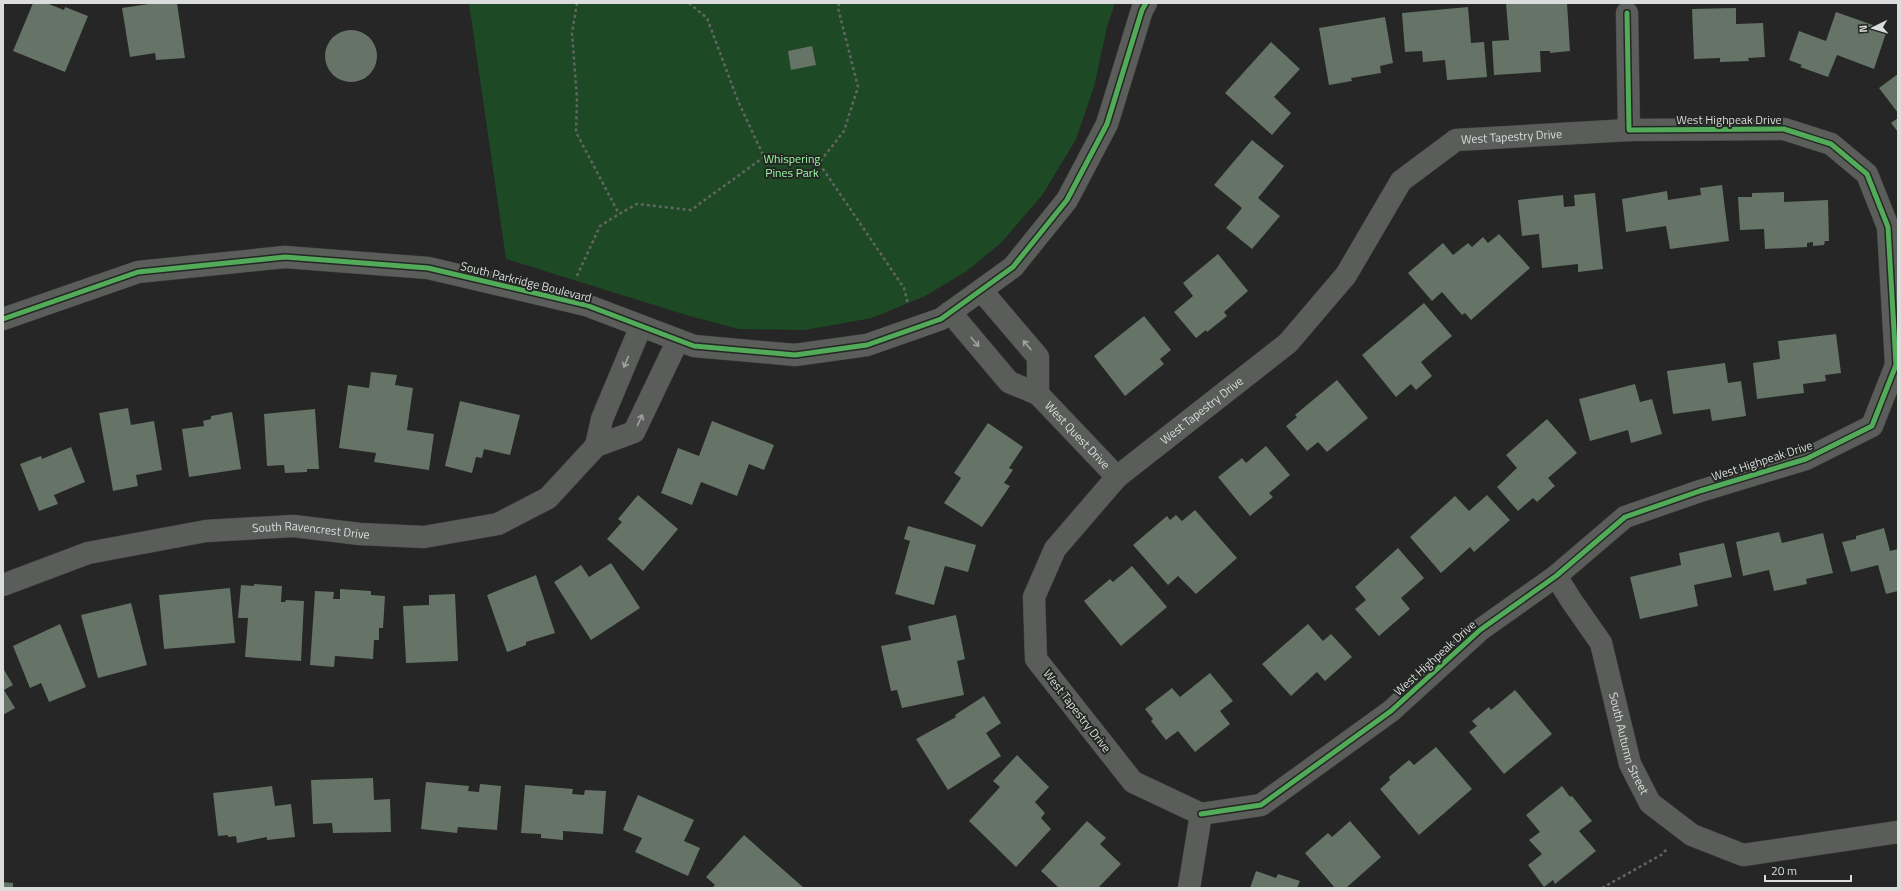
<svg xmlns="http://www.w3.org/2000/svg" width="1901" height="891" font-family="'Titillium Web',sans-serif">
<rect width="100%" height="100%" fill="#252625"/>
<polygon fill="#1d4a24" points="469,3 1115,3 1107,27 1094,87 1076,139 1043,194 1002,242 967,271 925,296 872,318 805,330 739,329 686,315 506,259"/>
<g fill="#657466">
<polygon points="33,3 46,3 64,10 65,7 88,16 65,72 13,51"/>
<polygon points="155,3 177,3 185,58 156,60 155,53 130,57 122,8"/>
<polygon points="1506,3 1567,3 1570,51 1550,53 1550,51 1540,51 1541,72 1494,75 1492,41 1509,40"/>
<polygon points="1468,7 1471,43 1484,42 1487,77 1447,80 1445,60 1423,62 1422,51 1405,52 1402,13"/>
<polygon points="1736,8 1736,24 1763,23 1765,57 1748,58 1749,61 1720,62 1720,58 1694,59 1692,9"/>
<polygon points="1836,12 1887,30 1874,69 1837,55 1828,77 1800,67 1802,65 1789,60 1799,31 1826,41"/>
<polygon points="1385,17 1393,63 1380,66 1381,73 1351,78 1352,81 1329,85 1319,28"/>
<circle cx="351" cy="56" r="26"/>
<polygon points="1271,42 1300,69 1274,97 1291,113 1272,135 1225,93"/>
<polygon points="812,46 816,65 791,70 788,51"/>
<polygon points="1898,74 1898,113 1879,88"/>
<polygon points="1898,118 1898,132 1891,123"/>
<polygon points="1252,140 1284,166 1258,198 1280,216 1252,249 1226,228 1242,208 1214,185"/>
<polygon points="1722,185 1729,241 1670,249 1666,226 1626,232 1622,199 1667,191 1668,200 1701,195 1700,188"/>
<polygon points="1784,192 1784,202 1828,200 1829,241 1825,241 1824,245 1813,246 1813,242 1807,243 1807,247 1765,249 1764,229 1740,230 1738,197 1752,197 1752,193"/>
<polygon points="1595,193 1603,269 1578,272 1578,264 1542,268 1539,234 1522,236 1518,200 1563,195 1564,207 1575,206 1574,195"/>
<polygon points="1499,234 1530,268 1471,320 1465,313 1462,315 1442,292 1432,301 1408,273 1443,243 1453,255 1468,243 1472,247 1483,237 1488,243"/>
<polygon points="1218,254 1248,291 1224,312 1227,316 1207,332 1206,330 1196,338 1174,312 1193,296 1183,283"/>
<polygon points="1424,303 1452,336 1421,362 1432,376 1416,390 1411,384 1396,397 1362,355"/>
<polygon points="1144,316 1171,350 1160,359 1164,364 1125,396 1094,356"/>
<polygon points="1836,334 1841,373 1825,375 1826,381 1803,384 1804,393 1757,399 1753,363 1780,359 1778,341"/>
<polygon points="1725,363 1728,383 1741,381 1746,416 1712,421 1710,409 1673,414 1667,371"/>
<polygon points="371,372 397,375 395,385 413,388 407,430 434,434 429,470 374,462 376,453 339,448 348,385 369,388"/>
<polygon points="1337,380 1368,418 1327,452 1318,442 1307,451 1286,426 1297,417 1295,415"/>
<polygon points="1635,384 1640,402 1652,399 1662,434 1631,443 1628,430 1590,441 1579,399"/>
<polygon points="460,401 520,415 510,455 484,449 482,458 476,457 472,473 445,466"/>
<polygon points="128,408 131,425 154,421 162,470 136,475 138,486 113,491 99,413"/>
<polygon points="315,409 319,469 307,469 307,472 285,473 284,465 267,466 264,414"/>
<polygon points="232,412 241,469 189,477 182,429 204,426 203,421 211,419 211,416"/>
<polygon points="1547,419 1577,453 1548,478 1555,486 1537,502 1533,498 1518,511 1497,487 1517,468 1506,455"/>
<polygon points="712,421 774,445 764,470 749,464 737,496 701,482 692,505 661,493 678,448 699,456"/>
<polygon points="988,423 1023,447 1009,468 1013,470 1004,483 1010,486 982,527 944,503 961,478 954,473"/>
<polygon points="1266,446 1290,475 1269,493 1273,497 1250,516 1218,477 1242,458 1246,463"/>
<polygon points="71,447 85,482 54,495 58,504 39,511 20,464 41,456 42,459"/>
<polygon points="638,495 678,529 643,571 607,539 622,522 618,519"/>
<polygon points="1487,495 1510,520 1474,552 1470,547 1441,573 1410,537 1455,496 1469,511"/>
<polygon points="1195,510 1237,558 1196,594 1178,576 1168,585 1133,545 1167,516 1170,520 1176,515 1182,521"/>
<polygon points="908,526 976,545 968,572 945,566 934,605 895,594 910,541 904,539"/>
<polygon points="1884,528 1890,551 1898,549 1898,591 1886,594 1878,565 1851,572 1842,542 1856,539 1856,536"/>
<polygon points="1779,532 1782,543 1823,533 1833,573 1806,579 1807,584 1774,591 1769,570 1743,576 1736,542"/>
<polygon points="1724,543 1732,577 1694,585 1698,606 1640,619 1630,577 1681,565 1679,553"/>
<polygon points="1398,548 1424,578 1401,598 1410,609 1379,636 1355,609 1366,600 1355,587"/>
<polygon points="611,563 640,608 591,640 554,582 581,565 589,577"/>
<polygon points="1132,566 1167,607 1121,646 1084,601 1110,579 1113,582"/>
<polygon points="536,575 555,633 526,642 526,645 507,652 487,595"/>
<polygon points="254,584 282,586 281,602 285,602 286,600 304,601 301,661 245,657 248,618 238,618 241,585 254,586"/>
<polygon points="230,588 235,643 164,649 159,595"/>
<polygon points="340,589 371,591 371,595 385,596 383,628 379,628 379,640 374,640 373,659 335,656 334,667 310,665 315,591 334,592 333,599 340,599"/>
<polygon points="455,594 458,661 406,663 403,606 429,605 429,595"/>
<polygon points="131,603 147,665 98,678 81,615"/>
<polygon points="956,615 965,659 957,661 964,695 902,708 897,690 891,691 881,646 911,640 908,626"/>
<polygon points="60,624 86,687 49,702 41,683 30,688 13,646"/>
<polygon points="1308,624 1323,641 1331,634 1352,657 1325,681 1317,672 1291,696 1262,664"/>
<polygon points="3,668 13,685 4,690 15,708 3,715"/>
<polygon points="1210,673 1233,701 1220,711 1230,724 1195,752 1178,731 1166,740 1151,721 1153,719 1145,709 1172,688 1180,697"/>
<polygon points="1515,690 1552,734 1504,774 1469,732 1477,726 1472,721 1489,707 1491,710"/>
<polygon points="984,696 1001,723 986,733 1001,756 948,790 916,739 956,717 955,715"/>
<polygon points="1436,747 1472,789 1419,835 1380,789 1390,780 1389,777 1409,760 1414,765"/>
<polygon points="1017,755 1049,787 1035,802 1045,813 1041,818 1051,829 1016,867 969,821 1000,787 993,781"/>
<polygon points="373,778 374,800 390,799 391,832 333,833 332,823 313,824 311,780"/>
<polygon points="426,782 469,786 468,791 479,792 480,784 501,786 497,830 458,827 457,833 421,829"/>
<polygon points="525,785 573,789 572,794 584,795 585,790 606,791 603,834 563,831 563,840 541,838 541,834 521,833"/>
<polygon points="272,786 275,806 291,804 295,837 267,840 267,837 237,843 236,836 228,837 228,835 218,836 213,793"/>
<polygon points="1562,786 1570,797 1572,796 1592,821 1579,831 1596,851 1555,884 1553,880 1544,887 1528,865 1542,854 1529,840 1540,832 1526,815"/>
<polygon points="638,795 694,820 684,841 700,848 688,876 635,852 642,838 623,830"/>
<polygon points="1087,821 1106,838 1100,844 1121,864 1098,888 1059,888 1041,871"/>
<polygon points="1350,821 1381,857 1346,888 1335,888 1305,853 1328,833 1332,837"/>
<polygon points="744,835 804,888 712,888 715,885 706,877"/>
<polygon points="1256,871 1276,878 1278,874 1300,881 1297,888 1250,888"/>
<polygon points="3,882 13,883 13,888 3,888"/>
</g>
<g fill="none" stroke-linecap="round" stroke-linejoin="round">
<defs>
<g id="street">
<polyline points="981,290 1038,357 1038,394"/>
<path id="s1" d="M950,312l59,70 29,12 79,83"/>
<polyline points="3,319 138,272 285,257 428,268 586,305 694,346 795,355 867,345 941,319 1013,267 1067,200 1107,124 1142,10 1146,3"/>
<polyline points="596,446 602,419 641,326"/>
<path id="s2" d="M1556,576l15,24 30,43 29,121 20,39 42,32 51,20 155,-23"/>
<path id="s3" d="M3,585l85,-32 118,-22 87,-5 67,8 64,3 74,-13 50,-26 48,-52 38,-14 44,-92"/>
<polyline points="1201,814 1261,805 1391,711 1480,630 1556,576 1625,517 1700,491 1806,459 1872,426 1896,365 1888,227 1867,174 1831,144 1784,129 1629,130 1627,13"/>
<path id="s4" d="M1201,814l-68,-32 -97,-123 -2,-62 21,-48 62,-72 171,-134 58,-68 55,-94 55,-41 173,-10"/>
<polyline points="1189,888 1201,814"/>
</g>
</defs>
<use href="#street" stroke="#434443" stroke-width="23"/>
<g stroke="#636563" stroke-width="2.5" stroke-dasharray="3 3" stroke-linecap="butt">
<polyline points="577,3 572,33 577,98 576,132 619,214"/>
<polyline points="689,3 707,18 738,101 764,157"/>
<polyline points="839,3 838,8 858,87 844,131 819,163 904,288 908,304"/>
<polyline points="577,276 600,226 619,214 637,204 691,210 764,157 819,163"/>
<polyline points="1602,888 1661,855 1668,848"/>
</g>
<use href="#street" stroke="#5b5d5b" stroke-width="22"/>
<defs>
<g id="cycleway">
<polyline points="3,319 138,272 285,257 428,268 586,305 694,346 795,355 867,345 941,319 1013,267 1067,200 1107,124 1142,10 1146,3"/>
<polyline points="1201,814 1261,805 1391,711 1480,630 1556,576 1625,517 1700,491 1806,459 1872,426 1896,365 1888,227 1867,174 1831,144 1784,129 1629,130 1627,13"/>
</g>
</defs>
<use href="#cycleway" stroke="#242724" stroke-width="8"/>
<use href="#cycleway" stroke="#51ab58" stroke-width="5"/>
</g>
<defs><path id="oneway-shaft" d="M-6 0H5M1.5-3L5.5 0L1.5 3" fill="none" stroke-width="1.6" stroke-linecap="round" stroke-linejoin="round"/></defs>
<g stroke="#a1a3a1">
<use href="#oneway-shaft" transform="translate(975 342) rotate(50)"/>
<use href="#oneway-shaft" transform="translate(1027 345) rotate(-130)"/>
<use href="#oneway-shaft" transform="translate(626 362) rotate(113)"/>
<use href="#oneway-shaft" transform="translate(640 420) rotate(-65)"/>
</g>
<g text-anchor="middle" stroke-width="4" stroke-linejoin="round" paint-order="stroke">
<g font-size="12" fill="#dadddb" stroke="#242724">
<text x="1729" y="124">West Highpeak Drive</text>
<text dy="4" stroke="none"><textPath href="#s4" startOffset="981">West Tapestry Drive</textPath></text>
<text transform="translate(526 282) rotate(14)" y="4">South Parkridge Boulevard</text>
<text dy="4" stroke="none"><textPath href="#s4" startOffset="549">West Tapestry Drive</textPath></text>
<text dy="4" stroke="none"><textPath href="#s1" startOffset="180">West Quest Drive</textPath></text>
<text transform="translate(1762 461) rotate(-18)" y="4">West Highpeak Drive</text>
<text dy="4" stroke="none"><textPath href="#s3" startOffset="316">South Ravencrest Drive</textPath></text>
<text transform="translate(1435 658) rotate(-42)" y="4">West Highpeak Drive</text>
<text transform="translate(1077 711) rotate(52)" y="4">West Tapestry Drive</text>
<text dy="4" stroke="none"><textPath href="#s2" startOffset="185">South Autumn Street</textPath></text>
</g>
<g font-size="12" fill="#96f9a0" stroke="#242724">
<text x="792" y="163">Whispering<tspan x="792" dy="14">Pines Park</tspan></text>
</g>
</g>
<rect width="1901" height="891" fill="none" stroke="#dadddb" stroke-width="8"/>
<g transform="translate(1873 28) rotate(265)" stroke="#242724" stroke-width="3" paint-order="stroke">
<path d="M0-3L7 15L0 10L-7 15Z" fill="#dadddb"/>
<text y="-6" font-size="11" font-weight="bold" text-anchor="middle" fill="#dadddb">N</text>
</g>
<path d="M1765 875v6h86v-6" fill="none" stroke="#dadddb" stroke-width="2"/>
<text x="1771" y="875" font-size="12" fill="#dadddb" stroke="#242724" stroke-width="3" paint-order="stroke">20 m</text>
</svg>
